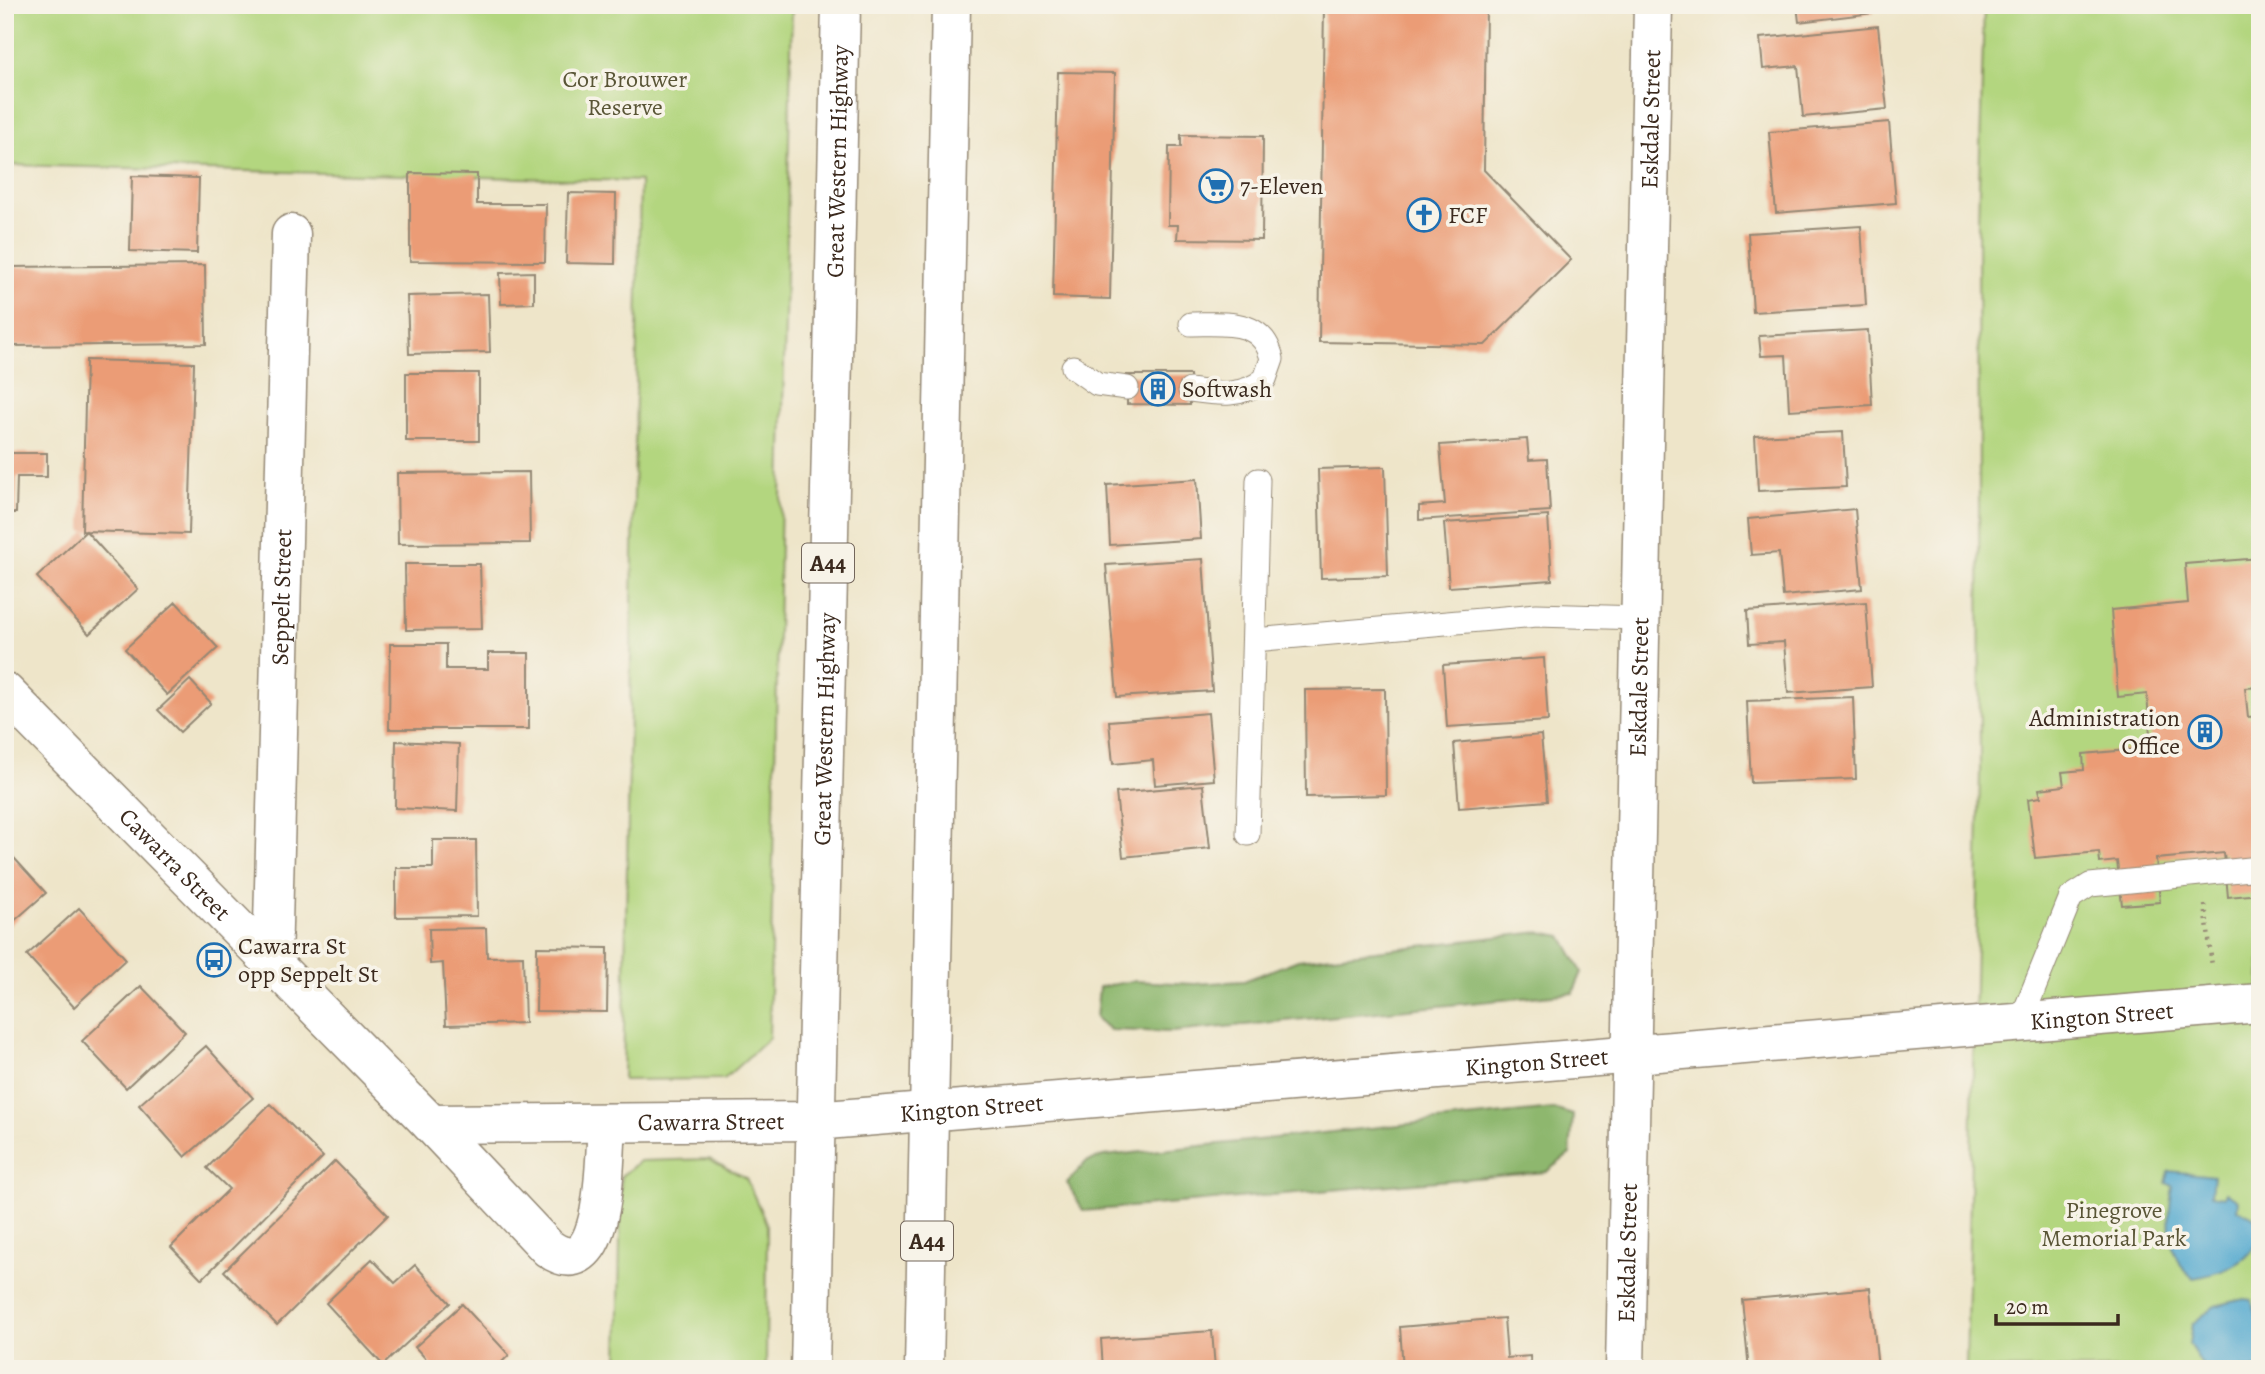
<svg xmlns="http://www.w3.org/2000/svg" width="2265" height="1374" font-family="Alegreya,serif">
<rect width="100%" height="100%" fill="#f7f3e8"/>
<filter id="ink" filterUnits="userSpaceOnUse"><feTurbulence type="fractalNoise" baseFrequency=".0143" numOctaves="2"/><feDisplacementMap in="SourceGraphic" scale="14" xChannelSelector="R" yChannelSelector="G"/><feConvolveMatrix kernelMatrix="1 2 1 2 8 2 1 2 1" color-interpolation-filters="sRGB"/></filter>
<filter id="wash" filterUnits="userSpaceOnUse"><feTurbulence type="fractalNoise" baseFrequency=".00686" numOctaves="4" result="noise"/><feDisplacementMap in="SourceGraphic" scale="28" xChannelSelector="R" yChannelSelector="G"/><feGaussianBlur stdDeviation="1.57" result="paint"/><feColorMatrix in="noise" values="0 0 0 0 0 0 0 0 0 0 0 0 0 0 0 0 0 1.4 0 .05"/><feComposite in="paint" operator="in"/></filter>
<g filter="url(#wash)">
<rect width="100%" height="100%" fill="#eee5c9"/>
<g fill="#b3d67f" stroke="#77804e" stroke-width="2">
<polygon points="5,5 792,5 769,1038 724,1079 623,1080 640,181 5,165"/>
<polygon points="1984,5 2260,5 2260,1369 1966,1369 1980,772 1978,224"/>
<polygon points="709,1159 746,1178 767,1225 766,1369 618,1369 621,1176 640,1161"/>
</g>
<g fill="#8eb76e" stroke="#647046" stroke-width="2">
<polygon points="1540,932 1562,936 1582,972 1573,993 1172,1032 1110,1030 1096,1018 1099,987 1133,981 1195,984 1244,981 1298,960"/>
<polygon points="1553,1109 1573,1115 1570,1154 1546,1172 1083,1211 1067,1183 1086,1162 1104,1156"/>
</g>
<g fill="#52a9cf" stroke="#466a76" stroke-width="2">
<path d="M2169,1171l44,5 -2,19 13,2 2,-5 12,8 -1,10c13,4 20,6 21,20 1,32 -39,44 -65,48 -27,-21 -26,-61 -20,-92l-7,-3z"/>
<path d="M2244,1299l7,1c11,21 9,47 9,69h-55l-16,-25 3,-20 23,-18z"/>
</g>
<g id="blocks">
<g fill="#eb9c76">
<polygon points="1324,5 1486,5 1484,170 1571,260 1485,345 1319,342"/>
<polygon points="1797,5 1873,5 1874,13 1799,22"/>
<polygon points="1878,26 1887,109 1803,117 1798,66 1763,69 1760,38"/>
<polygon points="1058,72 1115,73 1110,299 1053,297"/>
<polygon points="1889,122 1896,203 1776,213 1769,132"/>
<polygon points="1181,135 1263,136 1262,240 1177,239 1178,225 1168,225 1169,147 1181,147"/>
<polygon points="410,173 477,174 477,204 546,204 545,262 410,261"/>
<polygon points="132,176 199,178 197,253 130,251"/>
<polygon points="568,193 616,194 615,264 566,263"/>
<polygon points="1861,226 1866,305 1753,312 1748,233"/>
<polygon points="205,265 206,344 8,346 7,267"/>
<polygon points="534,272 534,303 501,304 500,273"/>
<polygon points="488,294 490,352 409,354 407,296"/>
<polygon points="1868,330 1872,405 1789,410 1786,355 1761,356 1759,336"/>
<polygon points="86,360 194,363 189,534 82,531"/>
<rect x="406" y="373" width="73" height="68"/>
<polygon points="1127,375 1190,375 1190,405 1127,404"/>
<polygon points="1843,432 1846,487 1758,491 1755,436"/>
<polygon points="1527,439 1529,460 1547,459 1550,511 1419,520 1419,506 1445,504 1440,445"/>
<polygon points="5,453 47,453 47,477 17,477 16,513 5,513"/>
<polygon points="1385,467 1388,576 1321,578 1318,469"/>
<polygon points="529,472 530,543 398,544 397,473"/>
<polygon points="1197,479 1201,539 1110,545 1107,485"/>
<polygon points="1855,509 1862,589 1783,596 1779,553 1751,555 1748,519"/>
<polygon points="1548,516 1552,580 1449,587 1444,523"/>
<polygon points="86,531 138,589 89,634 37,577"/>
<polygon points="2260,558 2260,687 2245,688 2248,717 2260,716 2260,894 2228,897 2224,853 2156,859 2160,902 2122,905 2117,861 2100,863 2099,852 2035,858 2028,799 2041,797 2039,789 2064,786 2062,772 2084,770 2083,754 2151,748 2147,694 2118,697 2111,610 2188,603 2185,564"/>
<polygon points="1203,559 1212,691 1117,697 1106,565"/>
<polygon points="405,564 480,564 482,629 406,630"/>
<polygon points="176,602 218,648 167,695 125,649"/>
<polygon points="1866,602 1872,687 1788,693 1784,642 1749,644 1747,611"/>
<polygon points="390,644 446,644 446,669 488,669 488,653 529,653 529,729 389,729"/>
<polygon points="1544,658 1548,721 1447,727 1443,665"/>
<polygon points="190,680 211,703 180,732 158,710"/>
<polygon points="1385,689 1386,795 1306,797 1305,690"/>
<polygon points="1853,697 1856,779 1751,783 1747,701"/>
<polygon points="1208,713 1214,780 1155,785 1153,760 1113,764 1109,721"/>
<polygon points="1541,735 1547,801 1459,808 1454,743"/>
<polygon points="396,741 459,744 457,811 395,808"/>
<polygon points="1203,785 1210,848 1123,857 1116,793"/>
<polygon points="433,840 476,840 477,916 396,917 396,868 433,868"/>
<polygon points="5,848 46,893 5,929"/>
<polygon points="79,908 126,959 74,1007 27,955"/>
<polygon points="486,928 487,957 523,956 525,1023 446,1025 443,963 430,964 429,929"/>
<polygon points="537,947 608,948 607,1012 536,1011"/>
<polygon points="141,986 185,1032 126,1088 82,1041"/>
<polygon points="206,1046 253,1098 185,1157 139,1105"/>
<polygon points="270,1104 323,1157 202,1279 171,1247 229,1189 207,1168"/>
<polygon points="335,1161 388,1215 277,1325 224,1271"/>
<polygon points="372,1259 395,1283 415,1265 450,1303 383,1365 326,1303"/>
<polygon points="1870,1288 1878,1369 1749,1369 1742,1300"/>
<polygon points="462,1304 509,1355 495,1369 435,1369 415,1347"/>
<polygon points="1504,1318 1507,1358 1530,1356 1531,1369 1403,1369 1400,1327"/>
<polygon points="1212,1331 1215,1369 1103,1369 1101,1339"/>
</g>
</g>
</g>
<g filter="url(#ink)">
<use href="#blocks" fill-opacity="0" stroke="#948874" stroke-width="2"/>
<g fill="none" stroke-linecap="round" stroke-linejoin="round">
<defs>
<g id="lane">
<polyline points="1073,367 1097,384 1127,388"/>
<path d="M1190,390c28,4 51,8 75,-11l7,-20c-9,-41 -47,-35 -81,-35"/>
<polyline points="1254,640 1537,615 1640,618"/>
<polyline points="1248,834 1258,480"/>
<polyline points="2020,1023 2071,897 2090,885 2260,868"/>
</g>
<g id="street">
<path id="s1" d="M5,692l426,432 117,124c60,43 56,-91 59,-125"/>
<path id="s2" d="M272,963l19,-729"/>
<path id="s3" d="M431,1124l383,-3 1446,-118"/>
<path id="s4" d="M1625,1369l28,-1364"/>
</g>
<g id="highway">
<path id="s5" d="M810,1369l31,-1364"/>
<polyline points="924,1369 951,5"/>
</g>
</defs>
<use href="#lane" stroke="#948874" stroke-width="25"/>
<use href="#street" stroke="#948874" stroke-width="41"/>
<use href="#highway" stroke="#948874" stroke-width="41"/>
<polyline stroke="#948874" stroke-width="4.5" stroke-dasharray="2 5" stroke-linecap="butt" points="2205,905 2212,966"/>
<use href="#lane" stroke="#fff" stroke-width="23"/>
<use href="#street" stroke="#fff" stroke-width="38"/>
<use href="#highway" stroke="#fff" stroke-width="38"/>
</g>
</g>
<defs>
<symbol id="supermarket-ring" viewBox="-11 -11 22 22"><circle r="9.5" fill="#f7f3e8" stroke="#1f6fb2" stroke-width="1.5"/><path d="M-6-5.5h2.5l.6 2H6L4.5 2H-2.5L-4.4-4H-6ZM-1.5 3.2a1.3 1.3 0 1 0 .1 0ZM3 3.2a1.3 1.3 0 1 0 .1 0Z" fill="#1f6fb2"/></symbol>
<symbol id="church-ring" viewBox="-11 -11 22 22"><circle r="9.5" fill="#f7f3e8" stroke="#1f6fb2" stroke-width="1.5"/><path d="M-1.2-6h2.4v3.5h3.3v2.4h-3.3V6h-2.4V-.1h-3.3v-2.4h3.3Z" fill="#1f6fb2"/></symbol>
<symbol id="building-ring" viewBox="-11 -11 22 22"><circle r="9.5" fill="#f7f3e8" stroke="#1f6fb2" stroke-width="1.5"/><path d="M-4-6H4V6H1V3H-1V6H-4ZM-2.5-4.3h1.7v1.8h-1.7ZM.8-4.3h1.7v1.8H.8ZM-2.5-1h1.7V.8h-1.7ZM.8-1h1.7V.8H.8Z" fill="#1f6fb2"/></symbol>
<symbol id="bus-ring" viewBox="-11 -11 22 22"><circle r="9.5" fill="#f7f3e8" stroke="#1f6fb2" stroke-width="1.5"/><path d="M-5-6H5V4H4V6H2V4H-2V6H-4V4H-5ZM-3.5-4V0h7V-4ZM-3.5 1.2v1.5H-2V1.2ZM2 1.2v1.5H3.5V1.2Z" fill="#1f6fb2"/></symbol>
</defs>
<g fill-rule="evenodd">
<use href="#supermarket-ring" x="1197" y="167" width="38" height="38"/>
<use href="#church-ring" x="1405" y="196" width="38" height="38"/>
<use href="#building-ring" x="1139" y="370" width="38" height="38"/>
<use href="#building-ring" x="2186" y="713" width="38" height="38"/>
<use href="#bus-ring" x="195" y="941" width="38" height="38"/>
</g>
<g text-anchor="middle" stroke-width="7" stroke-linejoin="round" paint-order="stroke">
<g fill="#f7f3e8" stroke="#73665b" stroke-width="2">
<rect x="802" y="543.5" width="52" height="39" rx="5"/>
<rect x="901" y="1221.5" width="52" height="39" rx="5"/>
</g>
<g font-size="23" font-weight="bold" fill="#3b2a1e">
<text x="828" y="571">A44</text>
<text x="927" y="1249">A44</text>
</g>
<g font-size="24" fill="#595536" stroke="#f7f3e8">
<text x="625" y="87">Cor Brouwer<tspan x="625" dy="28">Reserve</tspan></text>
<text x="2114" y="1218">Pinegrove<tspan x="2114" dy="28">Memorial Park</tspan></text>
</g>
<g font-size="24" fill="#3b2a1e" stroke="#f7f3e8">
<text dy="8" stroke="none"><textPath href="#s4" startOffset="1250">Eskdale Street</textPath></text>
<text dy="8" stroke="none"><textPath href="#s5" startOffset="1208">Great Western Highway</textPath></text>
<text dy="8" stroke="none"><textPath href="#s2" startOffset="366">Seppelt Street</textPath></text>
<text dy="8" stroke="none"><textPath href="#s4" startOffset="682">Eskdale Street</textPath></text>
<text dy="8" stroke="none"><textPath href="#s5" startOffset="640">Great Western Highway</textPath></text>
<text dy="8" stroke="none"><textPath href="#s1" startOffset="242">Cawarra Street</textPath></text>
<text dy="8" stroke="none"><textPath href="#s3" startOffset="1675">Kington Street</textPath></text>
<text dy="8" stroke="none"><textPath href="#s3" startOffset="1108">Kington Street</textPath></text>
<text dy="8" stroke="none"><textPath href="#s3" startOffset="541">Kington Street</textPath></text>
<text dy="8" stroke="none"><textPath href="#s3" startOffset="280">Cawarra Street</textPath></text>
<text dy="8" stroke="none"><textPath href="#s4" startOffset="116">Eskdale Street</textPath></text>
</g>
<g font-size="24" fill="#3b2a1e" stroke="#f7f3e8" text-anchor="start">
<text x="1240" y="194">7-Eleven</text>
<text x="1448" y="223">FCF</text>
<text x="1182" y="397">Softwash</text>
<text x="2180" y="726" text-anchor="end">Administration<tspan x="2180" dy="28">Office</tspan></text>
<text x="238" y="954">Cawarra St<tspan x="238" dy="28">opp Seppelt St</tspan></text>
</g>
</g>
<rect width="2265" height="1374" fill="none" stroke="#f7f3e8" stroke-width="28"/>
<path d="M1996 1314v10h122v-10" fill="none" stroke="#3b2a1e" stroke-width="3.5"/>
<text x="2006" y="1314" font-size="21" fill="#3b2a1e" stroke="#f7f3e8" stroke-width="5" paint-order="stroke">20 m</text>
</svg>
